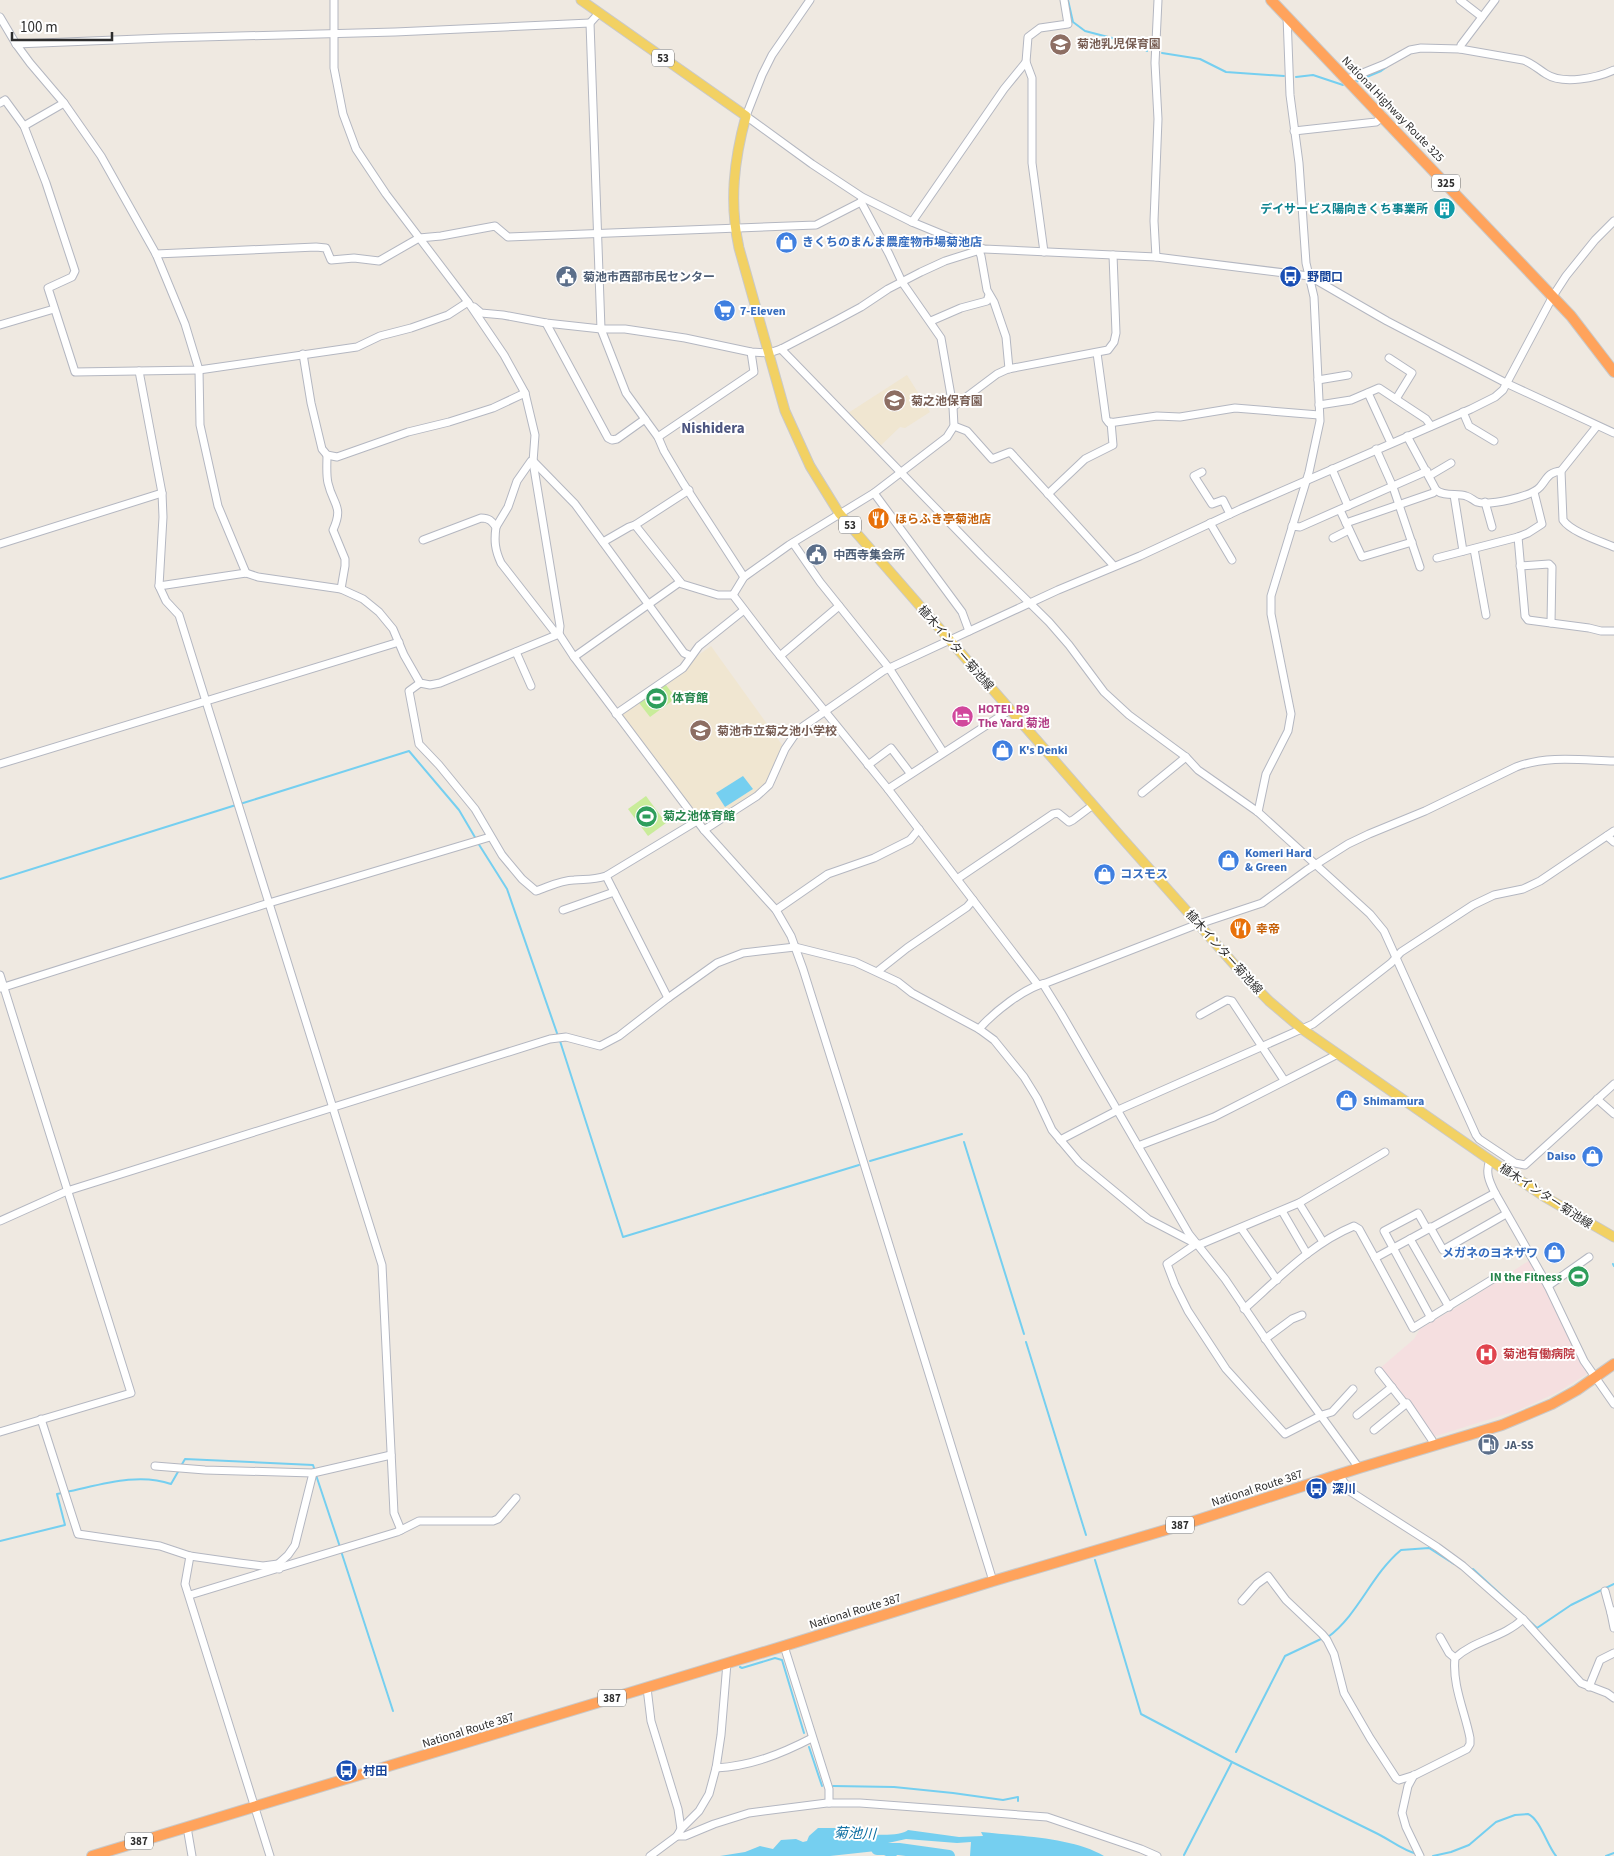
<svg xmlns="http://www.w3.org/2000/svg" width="1614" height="1856" font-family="'Source Sans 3','Noto Sans JP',sans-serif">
<rect width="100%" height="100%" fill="#efe9e1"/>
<g fill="#f0e6d1">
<polygon points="907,375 930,412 905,428 900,427 878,448 845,415"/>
<polygon points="711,646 785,749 769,785 704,830 616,714"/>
</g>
<polygon fill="#f5dfe0" points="1530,1260 1549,1294 1587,1374 1558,1392 1519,1410 1433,1437 1379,1369 1414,1339 1420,1329 1459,1306"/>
<g fill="#c9ec9a">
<polygon points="662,680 676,698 650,717 636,699"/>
<polygon points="646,796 666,823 648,836 628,809"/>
</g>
<g fill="#75cff0">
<polygon points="743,776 753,789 725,807 716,793"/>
<path d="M818,1828h22l-2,3c15,2 60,8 70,-1l51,7 24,-1 -2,-4c36,4 92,5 123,24h-134l1,-14 -14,1 -51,-4 -18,4 1,4h6l-1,5 3,4h-11l-10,-5 -46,5h-110l25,-4 15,-6 13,3 8,-9 15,-1 7,3 4,-1 2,-5z"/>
</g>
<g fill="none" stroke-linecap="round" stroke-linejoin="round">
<g stroke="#75cff0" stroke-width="2">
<polyline points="1068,0 1073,22 1085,31 1135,44 1147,51"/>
<polyline points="1162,53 1200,59 1226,72 1284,76"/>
<polyline points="1540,74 1548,78"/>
<polyline points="1296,77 1313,75 1343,85"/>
<polyline points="1357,81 1381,71 1388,66"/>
<polyline points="240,804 409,751 459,810 476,839"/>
<polyline points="478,843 507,889 558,1036"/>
<polyline points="0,879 236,805"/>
<polyline points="560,1041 623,1237 859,1165"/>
<polyline points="964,1142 1024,1334"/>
<polyline points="870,1161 962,1134"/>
<polyline points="1613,1264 1614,1266"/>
<polyline points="1026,1342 1086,1535"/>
<polyline points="181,1466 185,1459 313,1465 315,1471"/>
<polyline points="316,1475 340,1547"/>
<path d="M66,1492c34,-7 72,-20 105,-8l8,-14"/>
<polyline points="0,1541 65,1525 57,1494 62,1493"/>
<polyline points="341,1551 393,1711"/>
<path d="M1095,1560l46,154 91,48 146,72c14,7 24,16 39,20"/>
<polyline points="1473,1569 1537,1628 1571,1605 1614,1584"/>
<path d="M1328,1637c31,-23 43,-62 73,-87l28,-2 25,16"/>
<polyline points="740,1667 742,1668 775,1658 782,1660 804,1733"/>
<polyline points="809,1747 822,1786"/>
<polyline points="1236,1752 1285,1656 1321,1639"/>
<polyline points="833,1786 894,1787 953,1793 1003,1800 1018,1797 1018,1801"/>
<polyline points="1184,1855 1232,1762"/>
<path d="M1433,1856l18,-4 18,-7 27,-23 19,-7 13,-1c12,5 19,31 28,42"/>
<polyline points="1606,1856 1614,1853"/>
</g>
<polyline stroke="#75cff0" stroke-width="12" points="877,1849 899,1849 949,1856"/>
<defs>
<g id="minor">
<polyline points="334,0 334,68 343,114 356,149 386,194 468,302 504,355 525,393 535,435 533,462 560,626 559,634"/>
<polyline points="810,0 772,55 762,75 746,116 812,164 862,197 912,222 968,245 984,249 1156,257 1309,276 1387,321 1508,384 1614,433"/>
<polyline points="1460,0 1482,17"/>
<polyline points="599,13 590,23 601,329 626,393 658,437 664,451 683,483 744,577"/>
<polyline points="0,17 16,44 30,63 64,103 101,156 156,254 185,324 199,370 200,425 218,506 246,573"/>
<polyline points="16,44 164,38 395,32 590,23"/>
<polyline points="1460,49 1461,45 1495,0"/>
<path d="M1348,79l37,-15 25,-14 11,-2 39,1 63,11c9,3 15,9 23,14 17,11 51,4 68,-4"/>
<polyline points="0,103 5,100 24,126 46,183 75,271 72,277 48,288 75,372 199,370 350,348 357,347 380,336 411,328 448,315 468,302"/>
<polyline points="24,126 64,103"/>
<polyline points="1294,131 1376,122 1383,116"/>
<polyline points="912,222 1004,89 1026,62"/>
<polyline points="979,251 981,256 987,290 994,302 1006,337 1009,369"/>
<polyline points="1044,252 1032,163 1032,78 1026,62 1028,37 1040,28 1068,24 1064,0"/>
<polyline points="156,254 316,247 326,248 331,260 354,258 379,261 419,238 441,236 495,226 508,237 816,225 861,202"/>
<polyline points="1156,257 1154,221 1158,119 1155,63 1158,0"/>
<polyline points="474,307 481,313 503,315 546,323 601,329 625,329 685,338 751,352 769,353 781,349 835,321 861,307 888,289 921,272 945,261 983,249"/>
<polyline points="931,321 961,308 987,301 989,295"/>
<polyline points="546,323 608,438 612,440 617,439 645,419"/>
<polyline points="0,325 54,309"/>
<polyline points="781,349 982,556 1049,622 1069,645 1104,692 1129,715 1186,757 1198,770 1258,812 1370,914 1384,931 1476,1135 1479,1139 1515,1163 1525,1165 1614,1084"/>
<polyline points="1097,353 1106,419 1109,423 1157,416 1180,417 1235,408 1319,415"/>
<polyline points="303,354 311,403 322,449 327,455 337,457 408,432 449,422 493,408 525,393"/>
<polyline points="1389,358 1412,373 1396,399"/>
<polyline points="139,371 162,493 163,517 159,586 166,601 179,615 382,1265 394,1513 401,1530"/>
<polyline points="1318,380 1348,375"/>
<polyline points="1368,393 1391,443"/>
<polyline points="1319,405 1351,400 1379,388 1426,419 1431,426"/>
<polyline points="953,407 997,374 1008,369 1108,350 1114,342 1116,333 1113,255"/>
<polyline points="1463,412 1469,426 1494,441"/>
<polyline points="954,426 967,431 992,459 1010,452 1114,566"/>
<path d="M1597,426l-36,45 2,49c8,12 37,21 51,27"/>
<path d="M1407,436l29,54c8,7 21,3 30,6 4,1 7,4 11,6 12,4 54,-5 63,-15 7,-8 8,-15 21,-16"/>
<polyline points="658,437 754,372 751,352"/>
<polyline points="1376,449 1393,487 1420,567"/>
<path d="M327,455c0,9 -1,20 1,28 5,22 16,23 5,47l12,29v7l-4,23"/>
<polyline points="534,462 575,504 684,653 691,656"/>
<polyline points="1332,469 1348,506"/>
<polyline points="1202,472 1194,476 1212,504 1223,500 1230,514"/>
<polyline points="1429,476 1451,463"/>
<polyline points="689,490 635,525 682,584 718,595 733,595 772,646 888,789 1038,985"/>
<polyline points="874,493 962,612 969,631"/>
<polyline points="1048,494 1085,459 1113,445 1111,422"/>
<polyline points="1454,495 1463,551"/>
<polyline points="1485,502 1492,527"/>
<polyline points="1340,510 1362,557 1412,542"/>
<polyline points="1210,523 1232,560"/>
<polyline points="1346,523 1433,493 1436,490"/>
<polyline points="1292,526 1300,527 1427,471"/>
<polyline points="496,527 508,507 517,481 531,461 533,462"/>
<polyline points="1518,537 1525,616 1528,620 1589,628 1601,631 1614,631"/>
<polyline points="1333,538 1349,530"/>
<path d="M423,540l58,-22c8,0 11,3 15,9 -2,14 -1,23 5,36l53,68 5,3 15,23 130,173 72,80 15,26 12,33 45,143 145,469"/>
<polyline points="603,542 629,527 635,525"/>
<polyline points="793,543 820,582 889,668 943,752"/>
<polyline points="0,544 162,493"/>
<polyline points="1474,549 1486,615"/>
<polyline points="1437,558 1518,537 1528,533 1542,524 1534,492"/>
<polyline points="1520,566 1549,564 1552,567 1551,623"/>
<polyline points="159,586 246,573 258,577 341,589 363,599 379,612 393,629 404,655 420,683 430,685 440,683 559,634"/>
<polyline points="733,595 744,577 789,545 874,493 947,437 954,426 953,407 941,338 902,282 889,254 861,202 862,199"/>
<polyline points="516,652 531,686"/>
<polyline points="780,656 839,606"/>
<polyline points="574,657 680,582"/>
<path d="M420,683l-11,8 10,53 20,21 36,44 27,46 20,24 14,12c12,-4 25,-11 38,-11 13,-1 19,0 32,-4l91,-55"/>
<polyline points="616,714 683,668 699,646 744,610"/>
<polyline points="0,764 399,642"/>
<polyline points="868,765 891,748 910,773"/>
<polyline points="888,789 1010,710"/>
<polyline points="1142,793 1186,757"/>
<polyline points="1258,812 1266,774 1288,731 1291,714 1271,614 1271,596 1309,472 1320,421 1314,297 1306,263 1299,163 1290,95 1287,16"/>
<polyline points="704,830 757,796 769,785 785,749 798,730 883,671 1058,590 1140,556 1241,509 1471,409 1495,397 1503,390 1553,296 1566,276 1595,240 1614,221"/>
<polyline points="1607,836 1614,842"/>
<polyline points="606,876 668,998"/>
<polyline points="957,879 1053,814 1058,813 1069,822 1073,820 1093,805"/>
<polyline points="563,910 614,892"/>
<polyline points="776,910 828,874 874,858 910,840 919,829"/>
<polyline points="878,971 907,948 967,907 973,900"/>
<polyline points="0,975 131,1393 0,1432"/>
<polyline points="1043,984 1061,1013 1189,1234 1225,1279 1278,1357 1359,1468"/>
<polyline points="1,988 269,903 490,837"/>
<polyline points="1200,1015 1227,1000 1232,1001 1284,1080"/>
<path d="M979,1029c14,-16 46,-42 67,-46l147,-57 69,-23 45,-33 41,-26 21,-10 56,-23 91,-44c31,-12 65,-7 98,-6"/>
<polyline points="1597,1099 1614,1114"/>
<polyline points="1060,1140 1118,1110 1313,1024 1391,963 1401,952 1473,905 1494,895 1523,889 1540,881 1614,831"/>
<polyline points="1138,1146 1214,1117 1338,1054"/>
<path d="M1490,1160c-5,12 -1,21 5,33l53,93 36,75 30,43"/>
<polyline points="1299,1203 1323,1242"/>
<polyline points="1282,1211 1307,1254"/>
<polyline points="0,1221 67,1191 550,1039 566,1037 600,1046 619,1036 668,998 717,963 743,953 795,947 855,962 898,982 912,993 979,1029 994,1040 1024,1077 1037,1098 1052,1130 1079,1162 1148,1219 1196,1244"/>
<polyline points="1430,1227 1443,1250 1506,1214"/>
<polyline points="1241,1228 1277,1280"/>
<polyline points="1427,1229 1418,1213 1384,1231 1431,1318"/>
<polyline points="1410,1239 1449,1307"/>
<polyline points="1375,1258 1413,1328 1493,1279"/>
<polyline points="1548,1286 1589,1257"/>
<path d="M1244,1309c34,-30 68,-66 110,-83l5,3 16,29 120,-65"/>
<polyline points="1265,1339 1292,1319 1302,1315"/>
<polyline points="1379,1371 1405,1404"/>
<polyline points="1353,1389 1332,1412 1322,1415 1285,1434 1226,1369 1188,1311 1175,1285 1167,1264 1196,1244 1201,1244 1299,1203 1385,1152"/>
<polyline points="1357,1415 1392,1387"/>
<polyline points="41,1419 78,1534 160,1546 190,1556 239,1563 263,1566 278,1564 279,1569"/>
<polyline points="1374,1430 1407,1403 1432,1440 1433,1446"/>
<polyline points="155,1466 205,1470 313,1473 391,1455"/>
<polyline points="1339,1475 1351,1492 1437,1547 1463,1566 1523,1619 1581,1683 1607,1693 1614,1698"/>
<polyline points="190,1556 185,1584 270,1856"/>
<polyline points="278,1564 288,1555 295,1545 313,1473"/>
<polyline points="1605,1591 1611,1613"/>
<polyline points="190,1595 397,1532 419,1521 493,1521 498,1519 516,1498"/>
<path d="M1242,1601l15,-17 11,-8 18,24 36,34 5,6 7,14 10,39 26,45 26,40 3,2 16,-5 52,-26 3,-5v-6c-5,-26 -18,-53 -15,-80 19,-18 48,-20 68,-39"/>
<polyline points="1614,1611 1611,1613 1614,1628"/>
<polyline points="1440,1637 1449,1653 1455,1658"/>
<polyline points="784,1646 829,1789 829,1803"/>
<polyline points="1589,1687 1600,1660 1614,1653"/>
<polyline points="647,1688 651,1721 678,1809 681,1829"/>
<path d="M716,1768c35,-2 65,-14 96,-30"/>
<polyline points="1414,1775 1408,1786 1402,1813 1406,1827 1420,1856"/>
<polyline points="187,1827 192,1856"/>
<polyline points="677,1836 685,1836 714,1824 749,1813 827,1803 860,1803 1047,1817 1141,1849 1157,1856"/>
<polyline points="650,1856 677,1836 681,1829 699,1811 709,1794 716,1768 721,1735 727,1663"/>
</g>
<path id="major" d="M581,0l165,116c-12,44 -17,86 -7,132l46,163 25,55 29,47 283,325 118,133 29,30 33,28 188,131 55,37 69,40"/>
<g id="highway">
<polyline points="1271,0 1571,316 1614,372"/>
<polyline points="92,1856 784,1646 993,1581 1179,1526 1359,1468 1502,1425 1552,1404 1577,1390 1614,1364"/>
</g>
</defs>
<use href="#minor" stroke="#b4b7c1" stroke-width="9"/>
<use href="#major" stroke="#c9c9c9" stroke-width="11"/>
<use href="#highway" stroke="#c9c9c9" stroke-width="12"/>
<use href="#minor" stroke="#fff" stroke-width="7"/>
<use href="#major" stroke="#f2d163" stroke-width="9"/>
<use href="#highway" stroke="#ffa35c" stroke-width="10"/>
</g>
<defs>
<symbol id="school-disc" viewBox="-11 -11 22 22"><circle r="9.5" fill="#8d6e63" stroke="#fff"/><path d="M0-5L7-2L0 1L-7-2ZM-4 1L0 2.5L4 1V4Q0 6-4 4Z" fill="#fff"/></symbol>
<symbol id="building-disc" viewBox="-11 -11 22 22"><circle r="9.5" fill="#0f9aa8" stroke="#fff"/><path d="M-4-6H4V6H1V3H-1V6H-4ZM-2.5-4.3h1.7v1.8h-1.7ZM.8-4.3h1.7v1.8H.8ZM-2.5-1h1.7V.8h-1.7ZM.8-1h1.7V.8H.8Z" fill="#fff"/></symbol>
<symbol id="shop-disc" viewBox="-11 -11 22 22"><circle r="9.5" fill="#3f7fe0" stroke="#fff"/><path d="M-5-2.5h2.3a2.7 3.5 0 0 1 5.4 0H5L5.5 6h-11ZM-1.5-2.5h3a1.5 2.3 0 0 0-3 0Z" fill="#fff"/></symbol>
<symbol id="civic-disc" viewBox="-11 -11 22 22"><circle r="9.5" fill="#5c6f8a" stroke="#fff"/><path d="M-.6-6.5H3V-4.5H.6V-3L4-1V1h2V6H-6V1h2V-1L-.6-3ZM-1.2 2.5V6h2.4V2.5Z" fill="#fff"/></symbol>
<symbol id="bus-disc" viewBox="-11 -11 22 22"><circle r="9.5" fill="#1a4fb4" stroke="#fff"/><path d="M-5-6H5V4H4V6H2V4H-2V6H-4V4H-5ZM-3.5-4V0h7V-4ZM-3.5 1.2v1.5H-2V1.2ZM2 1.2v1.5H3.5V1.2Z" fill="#fff"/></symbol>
<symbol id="supermarket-disc" viewBox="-11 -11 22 22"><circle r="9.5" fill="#3f7fe0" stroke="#fff"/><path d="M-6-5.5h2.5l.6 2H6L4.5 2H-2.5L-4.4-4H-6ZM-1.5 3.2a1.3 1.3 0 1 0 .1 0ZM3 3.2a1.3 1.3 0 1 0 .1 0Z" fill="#fff"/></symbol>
<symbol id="restaurant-disc" viewBox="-11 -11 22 22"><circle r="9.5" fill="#e8710a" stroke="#fff"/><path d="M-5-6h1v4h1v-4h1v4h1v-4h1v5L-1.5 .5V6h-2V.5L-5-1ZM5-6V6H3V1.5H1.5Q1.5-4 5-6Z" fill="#fff"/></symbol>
<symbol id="stadium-disc" viewBox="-11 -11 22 22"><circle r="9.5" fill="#2e9e5b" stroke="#fff"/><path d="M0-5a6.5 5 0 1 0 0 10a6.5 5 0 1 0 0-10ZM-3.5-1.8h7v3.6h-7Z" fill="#fff"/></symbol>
<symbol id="hotel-disc" viewBox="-11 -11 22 22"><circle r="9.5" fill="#d1479c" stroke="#fff"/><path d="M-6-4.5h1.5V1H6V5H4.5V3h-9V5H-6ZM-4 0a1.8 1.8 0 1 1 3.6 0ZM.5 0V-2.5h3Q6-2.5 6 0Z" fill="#fff"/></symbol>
<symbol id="hospital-disc" viewBox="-11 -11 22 22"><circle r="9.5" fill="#e0444e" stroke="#fff"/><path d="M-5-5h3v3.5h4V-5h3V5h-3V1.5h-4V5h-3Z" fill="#fff"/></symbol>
<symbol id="fuel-disc" viewBox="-11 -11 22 22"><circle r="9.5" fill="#5c6f8a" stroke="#fff"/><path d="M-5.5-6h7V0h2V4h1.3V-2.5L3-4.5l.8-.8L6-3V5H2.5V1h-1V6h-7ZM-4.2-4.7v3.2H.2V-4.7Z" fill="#fff"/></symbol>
</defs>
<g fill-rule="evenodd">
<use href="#school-disc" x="1048" y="32" width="25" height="25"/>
<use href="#building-disc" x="1432" y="196" width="25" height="25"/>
<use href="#shop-disc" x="774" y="230" width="25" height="25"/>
<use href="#civic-disc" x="554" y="264" width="25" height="25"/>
<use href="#bus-disc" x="1278" y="264" width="25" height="25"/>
<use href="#supermarket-disc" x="712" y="298" width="25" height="25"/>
<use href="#school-disc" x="882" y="388" width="25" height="25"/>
<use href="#restaurant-disc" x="866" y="506" width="25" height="25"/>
<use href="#civic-disc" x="804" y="542" width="25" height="25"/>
<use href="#stadium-disc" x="644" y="686" width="25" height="25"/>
<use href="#hotel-disc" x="950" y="704" width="25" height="25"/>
<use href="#school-disc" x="688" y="718" width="25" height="25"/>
<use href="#shop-disc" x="990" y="738" width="25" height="25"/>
<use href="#stadium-disc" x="634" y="804" width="25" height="25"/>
<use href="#shop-disc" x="1216" y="848" width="25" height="25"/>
<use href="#shop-disc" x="1092" y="862" width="25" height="25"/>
<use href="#restaurant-disc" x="1228" y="916" width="25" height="25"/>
<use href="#shop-disc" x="1334" y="1088" width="25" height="25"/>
<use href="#shop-disc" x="1580" y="1144" width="25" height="25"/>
<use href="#shop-disc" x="1542" y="1240" width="25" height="25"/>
<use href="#stadium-disc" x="1566" y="1264" width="25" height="25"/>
<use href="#hospital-disc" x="1474" y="1342" width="25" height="25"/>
<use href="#fuel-disc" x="1476" y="1432" width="25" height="25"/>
<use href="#bus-disc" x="1304" y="1476" width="25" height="25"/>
<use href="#bus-disc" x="334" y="1758" width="25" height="25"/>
</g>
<g text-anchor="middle" stroke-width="4" stroke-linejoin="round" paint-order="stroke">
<g fill="#fff" stroke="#6d6d6d" stroke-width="1">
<rect x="652" y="49.5" width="22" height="17" rx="4"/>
<rect x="1432" y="174.5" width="28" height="17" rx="4"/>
<rect x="839" y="516.5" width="22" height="17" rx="4"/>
<rect x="1166" y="1516.5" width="28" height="17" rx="4"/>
<rect x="598" y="1689.5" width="28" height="17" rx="4"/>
<rect x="125" y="1832.5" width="28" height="17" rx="4"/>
</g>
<g font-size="11" font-weight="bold" fill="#2e2e2e">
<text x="663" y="62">53</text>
<text x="1446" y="187">325</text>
<text x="850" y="529">53</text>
<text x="1180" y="1529">387</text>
<text x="612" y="1702">387</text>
<text x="139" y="1845">387</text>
</g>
<g font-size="12" font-weight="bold" fill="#785e54" stroke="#fff" text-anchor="start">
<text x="1077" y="48">菊池乳児保育園</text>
<text x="911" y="405">菊之池保育園</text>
<text x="717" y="735">菊池市立菊之池小学校</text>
</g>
<g font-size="12" fill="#2e2e2e" stroke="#fff">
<text transform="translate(1393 109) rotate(46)" y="4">National Highway Route 325</text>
<text transform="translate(956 648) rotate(49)" y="4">植木インター菊池線</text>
<text transform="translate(1224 952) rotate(48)" y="4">植木インター菊池線</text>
<text transform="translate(1546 1196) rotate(33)" y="4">植木インター菊池線</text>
<text transform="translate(1257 1488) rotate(-18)" y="4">National Route 387</text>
<text transform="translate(855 1611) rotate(-17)" y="4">National Route 387</text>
<text transform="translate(468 1730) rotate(-17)" y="4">National Route 387</text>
</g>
<g font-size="12" font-weight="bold" fill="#0d838f" stroke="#fff" text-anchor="end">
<text x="1428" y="213">デイサービス陽向きくち事業所</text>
</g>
<g font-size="12" font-weight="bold" fill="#366cbe" stroke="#fff" text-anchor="start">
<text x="802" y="246">きくちのまんま農産物市場菊池店</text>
<text x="740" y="315">7-Eleven</text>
<text x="1019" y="754">K's Denki</text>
<text x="1245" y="857">Komeri Hard<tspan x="1245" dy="14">&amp; Green</tspan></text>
<text x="1120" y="878">コスモス</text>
<text x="1363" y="1105">Shimamura</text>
<text x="1576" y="1160" text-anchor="end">Daiso</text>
<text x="1538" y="1257" text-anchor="end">メガネのヨネザワ</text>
</g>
<g font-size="12" font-weight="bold" fill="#4e5e75" stroke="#fff" text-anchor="start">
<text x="583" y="281">菊池市西部市民センター</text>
<text x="833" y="559">中西寺集会所</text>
<text x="1504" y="1449">JA-SS</text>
</g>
<g font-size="12" font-weight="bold" fill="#164399" stroke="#fff" text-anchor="start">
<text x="1307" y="281">野間口</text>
<text x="1332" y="1493">深川</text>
<text x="363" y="1775">村田</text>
</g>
<g font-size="12" font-weight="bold" fill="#c56008" stroke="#fff" text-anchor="start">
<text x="895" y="523">ほらふき亭菊池店</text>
<text x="1256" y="933">幸帝</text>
</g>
<g font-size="12" font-weight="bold" fill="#27864d" stroke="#fff" text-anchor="start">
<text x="672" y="702">体育館</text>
<text x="663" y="820">菊之池体育館</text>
<text x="1562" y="1281" text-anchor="end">IN the Fitness</text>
</g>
<g font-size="12" font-weight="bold" fill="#b23c85" stroke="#fff" text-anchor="start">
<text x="978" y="713">HOTEL R9<tspan x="978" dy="14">The Yard 菊池</tspan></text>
</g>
<g font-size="12" font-weight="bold" fill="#be3a42" stroke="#fff" text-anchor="start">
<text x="1503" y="1358">菊池有働病院</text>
</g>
<g font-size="14" font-style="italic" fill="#0d6fa3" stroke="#fff">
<text transform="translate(855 1833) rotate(2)" y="5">菊池川</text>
</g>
<g font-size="15" font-weight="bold" fill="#4d5680" stroke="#fff">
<text x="713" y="433">Nishidera</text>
</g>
</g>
<path d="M12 32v8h100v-8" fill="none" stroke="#2e2e2e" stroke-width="2.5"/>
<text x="20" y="32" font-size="15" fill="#2e2e2e" stroke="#ffffff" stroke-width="4" paint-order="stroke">100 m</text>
</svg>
